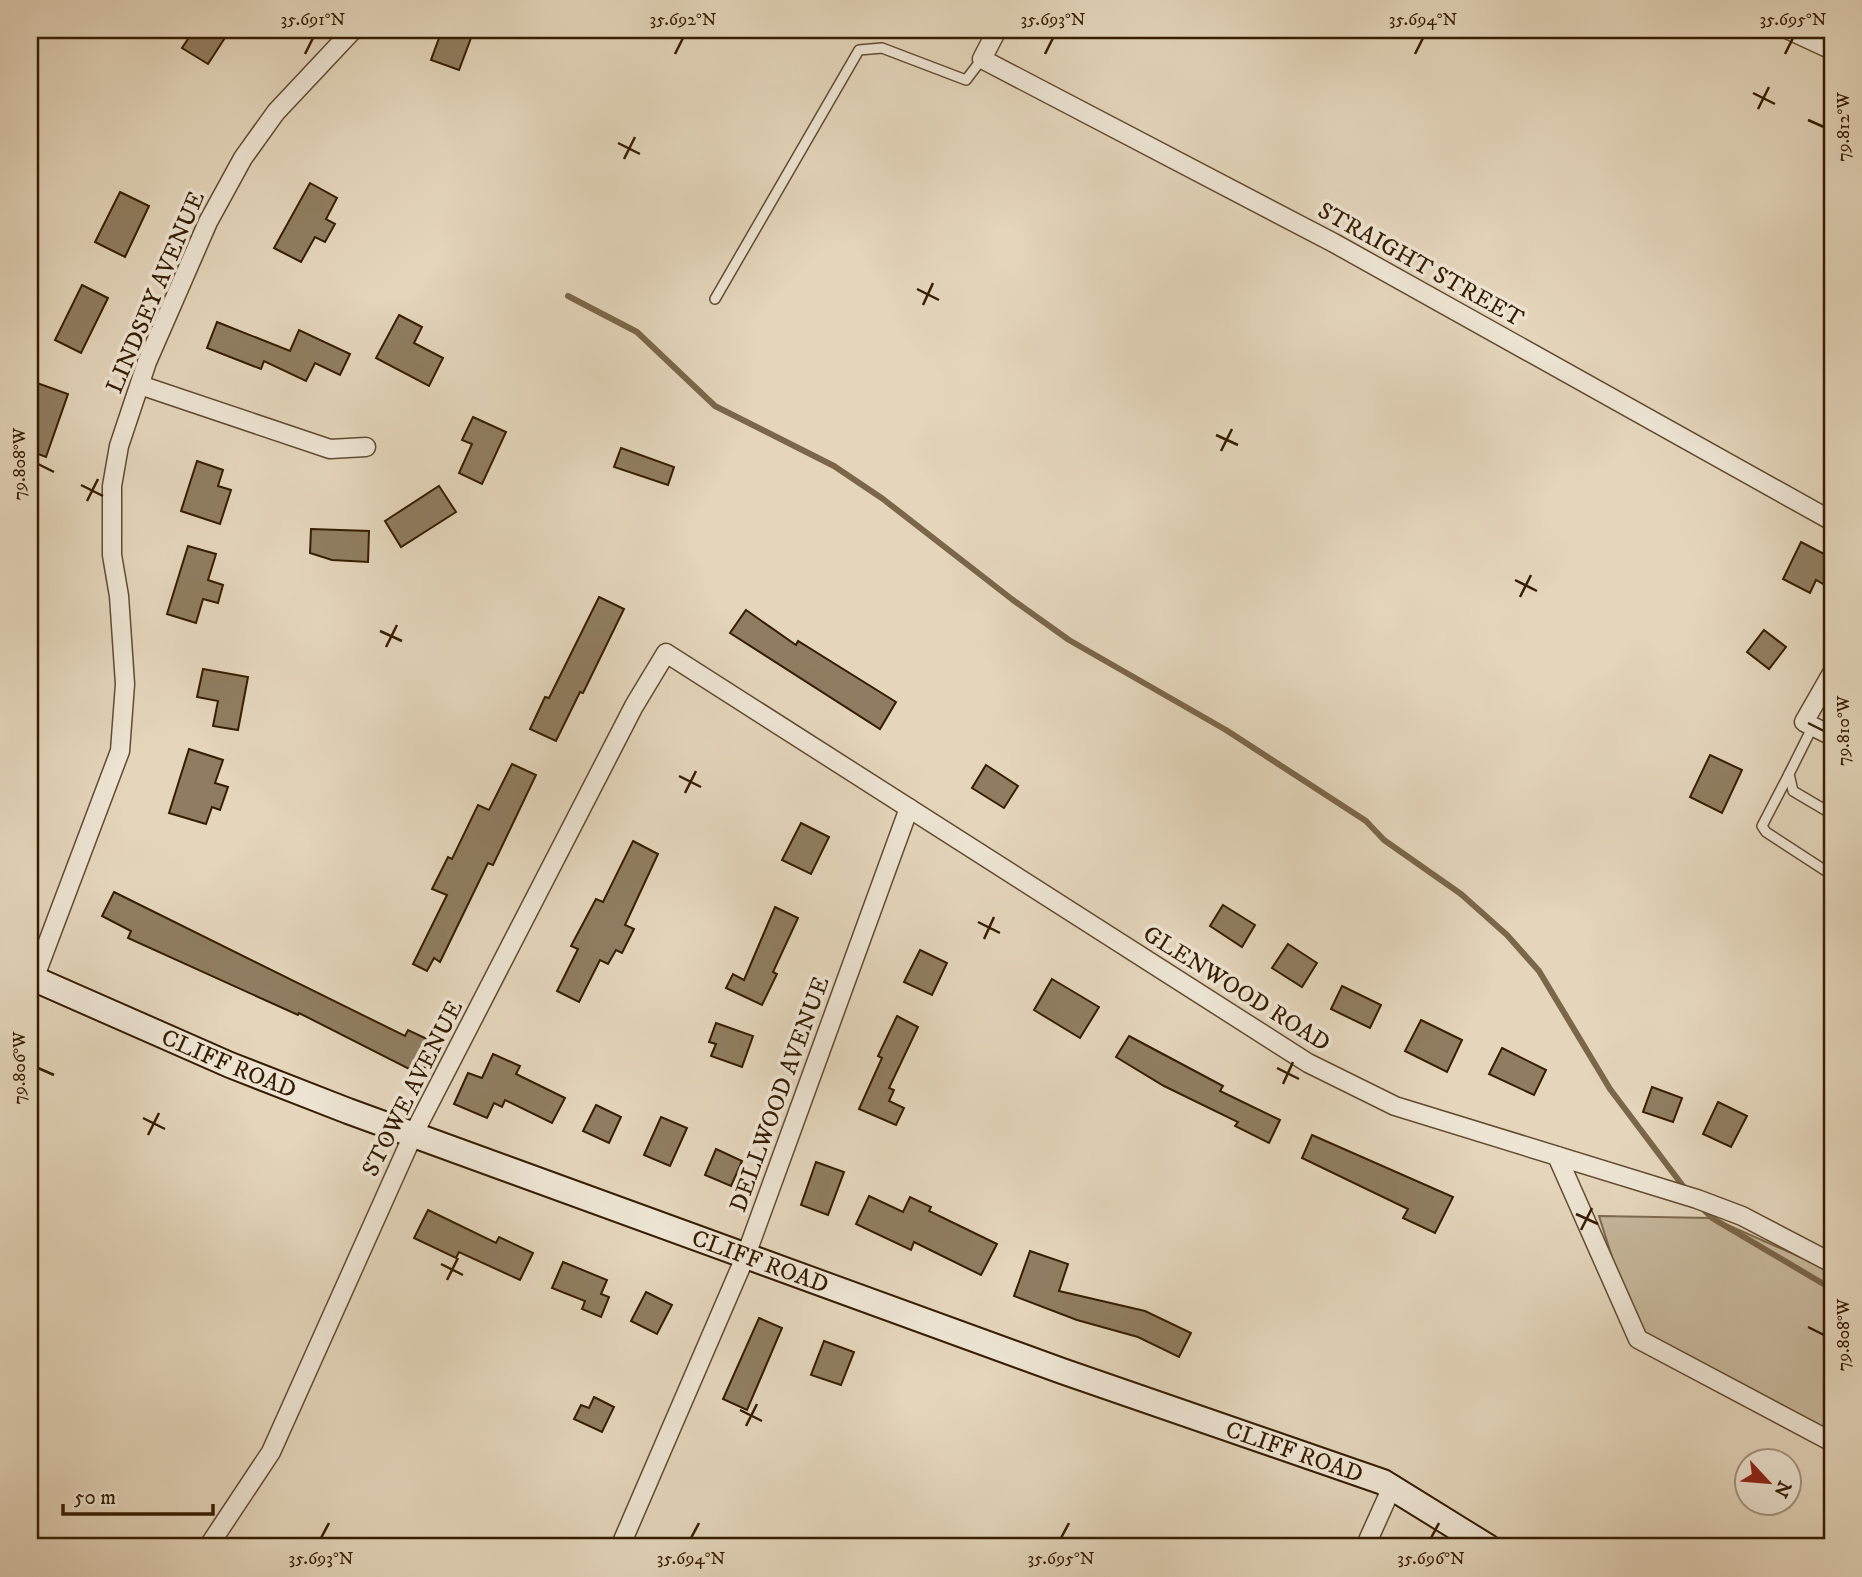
<svg xmlns="http://www.w3.org/2000/svg" width="1862" height="1577" font-family="'IM FELL DW Pica',serif">
<rect width="100%" height="100%" fill="#e4d5bb"/>
<filter id="stains"><feTurbulence type="fractalNoise" baseFrequency=".00286" numOctaves="4"/><feColorMatrix values="0 0 0 0 .2 0 0 0 0 .09 0 0 0 0 .02 0 0 0 .5 -.17"/></filter>
<radialGradient id="worn" r=".72"><stop offset=".6" stop-color="#630" stop-opacity="0"/><stop offset="1" stop-color="#630" stop-opacity=".3"/></radialGradient>
<polygon fill="#c6b69b" stroke="#7e6a4e" stroke-width="2" points="1599,1216 1712,1218 1832,1271 1832,1442 1638,1339"/>
<g fill="none" stroke-linecap="round" stroke-linejoin="round">
<g stroke="#7b664a" stroke-width="6">
<polyline points="568,296 637,332 715,406 834,466 883,499 1013,600 1069,640 1226,730 1366,821 1384,840 1461,894 1507,935 1539,971 1610,1089 1686,1190"/>
<polyline points="1700,1206 1712,1218 1832,1289"/>
</g>
</g>
<g fill="#907d61" stroke="#361d00" stroke-width="2">
<polygon points="194,30 230,30 208,64 182,48"/>
<polygon points="442,30 474,30 459,70 431,60"/>
<polygon points="310,183 337,198 326,219 335,224 325,242 315,237 301,262 274,248"/>
<polygon points="120,192 149,206 125,257 95,242"/>
<polygon points="82,285 108,298 81,353 55,340"/>
<polygon points="399,315 422,327 414,343 443,358 429,386 376,358"/>
<polygon points="217,322 290,351 299,330 350,354 340,375 315,363 306,381 264,361 261,369 207,348"/>
<polygon points="37,383 68,394 46,457 30,451 30,402"/>
<polygon points="473,417 506,432 482,484 459,473 472,444 462,440"/>
<polygon points="621,448 674,467 668,485 614,467"/>
<polygon points="197,461 223,470 218,486 231,490 220,524 181,511"/>
<polygon points="439,486 456,512 401,547 385,521"/>
<polygon points="311,529 369,531 368,562 332,560 310,553"/>
<polygon points="1801,542 1832,558 1832,589 1816,580 1810,593 1783,579"/>
<polygon points="188,546 216,554 208,580 223,585 218,603 203,599 196,623 167,614"/>
<polygon points="599,597 624,609 583,693 580,692 556,741 530,729 545,697 549,698"/>
<polygon points="746,610 796,645 798,641 896,702 880,729 730,633"/>
<polygon points="1764,630 1786,647 1769,669 1747,652"/>
<polygon points="203,669 248,677 238,730 213,726 218,701 197,697"/>
<polygon points="189,749 223,760 215,783 228,787 220,810 212,807 206,824 169,813"/>
<polygon points="1710,755 1742,770 1722,813 1690,797"/>
<polygon points="512,764 536,775 493,865 488,863 440,962 434,958 427,971 413,964 447,895 432,889 448,857 452,859 478,805 489,810"/>
<polygon points="986,765 1018,786 1004,808 972,788"/>
<polygon points="801,823 829,837 811,874 782,860"/>
<polygon points="633,841 658,854 625,925 634,929 622,953 616,950 608,964 600,960 579,1002 557,991 578,949 571,946 596,899 603,902"/>
<polygon points="114,892 405,1036 408,1030 427,1039 421,1050 431,1055 421,1075 299,1013 298,1015 128,938 131,931 102,916"/>
<polygon points="1223,905 1255,925 1242,947 1210,926"/>
<polygon points="775,907 798,918 773,972 777,974 762,1005 726,988 733,974 744,980"/>
<polygon points="1288,944 1317,963 1302,987 1272,968"/>
<polygon points="920,950 947,963 932,995 904,982"/>
<polygon points="1052,979 1099,1007 1080,1038 1034,1010"/>
<polygon points="1342,986 1381,1005 1370,1028 1331,1009"/>
<polygon points="897,1016 918,1027 889,1088 894,1090 889,1101 904,1108 896,1125 859,1109 882,1058 878,1056"/>
<polygon points="1421,1020 1462,1040 1447,1072 1405,1051"/>
<polygon points="716,1023 753,1036 742,1067 711,1056 716,1044 709,1042"/>
<polygon points="1129,1036 1223,1086 1220,1091 1280,1120 1269,1143 1235,1126 1238,1122 1164,1086 1116,1057"/>
<polygon points="1502,1048 1546,1070 1534,1095 1489,1074"/>
<polygon points="493,1054 520,1066 516,1074 565,1098 552,1123 505,1100 502,1107 494,1103 487,1118 454,1104 468,1073 482,1078"/>
<polygon points="1652,1087 1682,1098 1673,1122 1643,1112"/>
<polygon points="1718,1102 1747,1116 1731,1147 1703,1134"/>
<polygon points="596,1105 621,1117 609,1143 583,1131"/>
<polygon points="661,1117 687,1128 670,1166 644,1155"/>
<polygon points="1312,1135 1453,1197 1435,1233 1403,1218 1408,1209 1302,1158"/>
<polygon points="716,1149 742,1161 731,1186 705,1175"/>
<polygon points="816,1162 844,1172 828,1215 801,1205"/>
<polygon points="869,1196 903,1212 910,1197 931,1207 929,1211 997,1244 981,1275 914,1242 911,1250 856,1224"/>
<polygon points="428,1210 496,1243 499,1237 533,1253 520,1280 459,1252 456,1258 414,1238"/>
<polygon points="1030,1251 1068,1264 1059,1291 1145,1311 1191,1333 1179,1357 1138,1337 1077,1320 1014,1296"/>
<polygon points="563,1262 607,1280 601,1294 609,1297 601,1317 582,1309 585,1301 552,1288"/>
<polygon points="646,1292 672,1305 657,1334 631,1321"/>
<polygon points="759,1318 782,1328 747,1410 723,1399"/>
<polygon points="824,1341 854,1352 841,1385 811,1375"/>
<polygon points="594,1397 614,1407 602,1432 574,1419 581,1405 589,1408"/>
</g>
<g fill="none" stroke-linecap="round" stroke-linejoin="round">
<defs>
<g id="lane">
<polyline points="715,299 859,50 882,48 966,80 982,59"/>
<polyline points="1813,726 1789,774 1793,791 1832,814"/>
<polyline points="1789,774 1762,826 1766,832 1832,875"/>
</g>
<g id="street">
<polyline points="997,30 982,59 1334,243 1832,521"/>
<polyline points="1789,30 1832,50"/>
<polyline points="140,385 330,449 366,447"/>
<polyline points="1832,673 1804,722 1832,736"/>
<polyline points="34,979 120,751 125,684 119,596 112,555 112,486 119,446 147,362 208,222 243,158 276,112 353,30"/>
<polyline points="1557,1156 1638,1339 1832,1442"/>
<polyline points="208,1547 271,1452 413,1135 634,706 666,653 1308,1063 1395,1106 1697,1199 1742,1216 1832,1263"/>
<polyline points="620,1547 746,1255 909,808"/>
<polyline points="1365,1547 1392,1487"/>
</g>
<g id="secondary">
<path id="s1" d="M30,977l200,88 118,46 714,260 321,111 105,65"/>
</g>
</defs>
<use href="#lane" stroke="#624b2f" stroke-width="12"/>
<use href="#street" stroke="#624b2f" stroke-width="21"/>
<use href="#secondary" stroke="#361d00" stroke-width="28"/>
<use href="#lane" stroke="#ede4d3" stroke-width="9"/>
<use href="#street" stroke="#ede4d3" stroke-width="18"/>
<use href="#secondary" stroke="#ede4d3" stroke-width="24"/>
</g>
<path fill="none" stroke="#361d00" stroke-width="2.5" d="M305,54l8,-16M675,54l8,-16M1045,54l8,-16M1415,54l8,-16M1785,54l8,-16M1753,93l22,11M1758,109l11,-22M1808,120l16,7M618,143l22,11M624,159l11,-22M917,289l22,11M923,305l10,-22M1216,435l22,10M1221,451l11,-22M38,464l16,8M81,485l22,11M87,501l11,-22M1515,580l22,11M1520,597l11,-22M380,631l22,10M386,647l11,-22M1808,723l16,8M679,776l22,11M685,793l11,-22M978,922l22,11M984,939l10,-22M38,1068l16,7M1277,1068l22,11M1283,1084l10,-22M143,1118l22,11M148,1135l11,-22M1576,1214l22,10M1581,1230l11,-22M441,1264l22,11M447,1280l11,-22M1808,1327l16,8M740,1410l22,11M746,1426l11,-22M321,1538l8,-15M691,1538l8,-15M1061,1538l8,-15M1431,1538l8,-15"/>
<g text-anchor="middle" stroke-width="7" stroke-linejoin="round" paint-order="stroke">
<g font-size="24" fill="#361d00" stroke="#ede4d3">
<text transform="translate(1421 264) rotate(29)" y="8">STRAIGHT STREET</text>
<text transform="translate(155 292) rotate(-67)" y="8">LINDSEY AVENUE</text>
<text transform="translate(1237 988) rotate(32)" y="8">GLENWOOD ROAD</text>
<text dy="8" stroke="none"><textPath href="#s1" startOffset="217">CLIFF ROAD</textPath></text>
<text transform="translate(412 1088) rotate(-63)" y="8">STOWE AVENUE</text>
<text transform="translate(779 1094) rotate(-70)" y="8">DELLWOOD AVENUE</text>
<text dy="8" stroke="none"><textPath href="#s1" startOffset="784">CLIFF ROAD</textPath></text>
<text dy="8" stroke="none"><textPath href="#s1" startOffset="1351">CLIFF ROAD</textPath></text>
</g>
</g>
<rect width="1862" height="1577" fill="none" stroke="#e4d5bb" stroke-width="77"/>
<g transform="translate(1768 1482) rotate(116)"><circle r="33" fill="#ede4d3" stroke="#a4947f" stroke-width="2"/>
<path d="M0-5L12 26L0 18L-12 26Z" fill="#8f2418"/>
<text y="-10" font-size="19" font-weight="bold" text-anchor="middle" fill="#361d00">N</text>
</g>
<path d="M63 1504v10h150v-10" fill="none" stroke="#361d00" stroke-width="3.5"/>
<text x="74" y="1504" font-size="21" fill="#361d00" stroke="#ede4d3" stroke-width="5" paint-order="stroke">50 m</text>
<rect x="38" y="38" width="1786" height="1500" fill="none" stroke="#361d00" stroke-width="2.5"/>
<g font-size="18" text-anchor="middle" fill="#361d00">
<text x="313" y="25">35.691°N</text>
<text x="683" y="25">35.692°N</text>
<text x="1053" y="25">35.693°N</text>
<text x="1423" y="25">35.694°N</text>
<text x="1793" y="25">35.695°N</text>
<text transform="translate(1843 127) rotate(-90)" y="6">79.812°W</text>
<text transform="translate(19 464) rotate(-90)" y="6">79.808°W</text>
<text transform="translate(1843 731) rotate(-90)" y="6">79.810°W</text>
<text transform="translate(19 1068) rotate(-90)" y="6">79.806°W</text>
<text transform="translate(1843 1335) rotate(-90)" y="6">79.808°W</text>
<text x="321" y="1564">35.693°N</text>
<text x="691" y="1564">35.694°N</text>
<text x="1061" y="1564">35.695°N</text>
<text x="1431" y="1564">35.696°N</text>
</g>
<rect width="100%" height="100%" filter="url(#stains)"/>
<rect width="100%" height="100%" fill="url(#worn)"/>
</svg>
